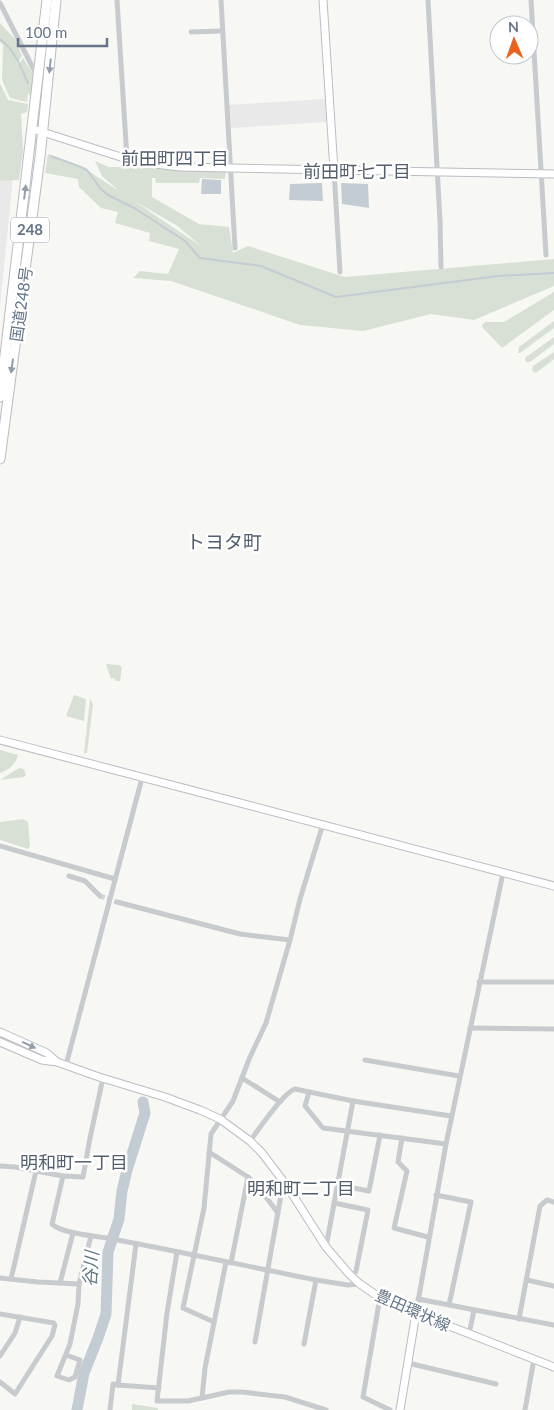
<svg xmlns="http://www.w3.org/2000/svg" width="554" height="1410" font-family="Lato,'Noto Sans JP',sans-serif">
<rect width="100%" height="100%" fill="#f7f8f4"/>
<g fill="#e8e9e8">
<polygon points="325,99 326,122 231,128 229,105"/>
<polygon points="0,105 20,108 0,306"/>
</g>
<g fill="#d8e0d5" fill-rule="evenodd">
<polygon points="0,23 15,39 22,56 18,62 16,60 18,65 23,58 33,74 34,102 28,93 27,102 10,98 2,80 3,45 0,42"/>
<polygon points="0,83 8,100 28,104 27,112 21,114 23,151 19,180 0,181"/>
<path d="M48,154l39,16 32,21 -17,-15 -7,-15 14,6h41l76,5 -1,7 -25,-1 -1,5h-43l-1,-5h-3v19l47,27 30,3 4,26 15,-7 97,31 209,-18v27l-80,34 -43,-6 -68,17 -63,-6 -129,-44 -38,-3 7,-7 28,3 11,-25 -30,-8 1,-8 -35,-10 3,-11 -17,-4 -22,-21 -1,-8 -33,-6zM134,201l42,24 25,21z"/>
<polygon points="554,292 554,310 502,348 483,328 482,325 485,322 504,322"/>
<polygon points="554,321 554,328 520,353 518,353 519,347"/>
<polygon points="554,337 554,344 530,362 526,362 525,359 526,357"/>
<polygon points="554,352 554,359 536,373 532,371 533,366"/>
<polygon points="106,664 119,665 122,667 120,681 116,681 114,678 111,679"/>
<polygon points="74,695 86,699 84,721 66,716"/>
<polygon points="90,699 93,704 87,753 84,753"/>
<path d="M0,750l18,5c-2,9 -9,15 -18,18z"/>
<polygon points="19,768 24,769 26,775 24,777 0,780"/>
<polygon points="23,819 28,822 30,846 28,849 0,840 0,822"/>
<polygon points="132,1404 158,1408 158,1410 132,1410"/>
</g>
<g fill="#c3ccd2">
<polygon points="202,179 221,180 221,194 201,194"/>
<polygon points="322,183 323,201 289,200 290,184"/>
<polygon points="341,183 368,184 369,208 342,204"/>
</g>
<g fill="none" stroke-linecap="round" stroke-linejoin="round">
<g stroke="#c3ccd2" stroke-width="2">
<path d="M0,39c15,11 21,29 28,44"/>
<polyline points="51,156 81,167 87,170 101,189 108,195 136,209 185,241 200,258 261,266 336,297 498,276 554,273"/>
</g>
<polyline stroke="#c3ccd2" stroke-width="11" points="77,1410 84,1373 98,1338 106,1314 108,1252 119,1219 122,1191 127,1170 145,1113 143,1102"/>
<polyline stroke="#d2d7d9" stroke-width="5" stroke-dasharray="5 2.5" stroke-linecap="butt" points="100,896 117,902"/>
<defs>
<g id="secondary">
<polyline points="323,0 334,170"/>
<polyline points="33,129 127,159 155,164 180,167 554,174"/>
<path d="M0,740c185,48 369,97 554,146"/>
<polyline points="0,1032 47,1053 56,1061"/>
<polyline points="0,1042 42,1060 57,1062 99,1077 165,1097 200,1110 220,1119 250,1141 262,1153 287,1186 326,1247 350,1275 360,1284 376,1295 416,1313 554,1367"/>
<polyline points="400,1410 416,1313"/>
</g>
<g id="highway">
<polyline points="0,397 47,0"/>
<polyline points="0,459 40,157 56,0"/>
</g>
</defs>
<use href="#secondary" stroke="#b9bec3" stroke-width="9"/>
<use href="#highway" stroke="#b9bcc0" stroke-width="11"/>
<g stroke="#c7cbce" stroke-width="5">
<polyline points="117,0 127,159"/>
<polyline points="221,0 235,248"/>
<polyline points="428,0 440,221 441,267"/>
<polyline points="531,0 546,255"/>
<polyline points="0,3 37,76"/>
<polyline points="191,32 222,31"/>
<polyline points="334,170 340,272"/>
<polyline points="0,846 115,879"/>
<polyline points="69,876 85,881 100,896"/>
<polyline points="117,902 240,934 290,940"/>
<polyline points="479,982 554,982"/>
<polyline points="470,1028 554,1029"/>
<polyline points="365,1060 459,1076"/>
<polyline points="66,1065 142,778"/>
<polyline points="242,1078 280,1102"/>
<polyline points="309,1092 305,1106 323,1128 446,1144"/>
<polyline points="402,1138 398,1162 407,1171 394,1228 428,1237"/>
<path d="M250,1141c9,-12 33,-48 45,-52l58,12 98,15"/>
<polyline points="209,1152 248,1177"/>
<path d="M0,1166l15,1 48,9 -11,48c8,9 42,12 55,14 70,13 139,28 209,42l32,5 12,-1"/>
<polyline points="63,1176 83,1177 90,1138 103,1078"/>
<polyline points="338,1185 369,1191 380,1135"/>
<polyline points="436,1195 471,1202 449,1305"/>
<polyline points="334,1203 368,1210 356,1271 352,1277"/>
<polyline points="326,1247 353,1101"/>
<polyline points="177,1252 167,1313 157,1401 188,1401 202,1398 205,1368 226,1262"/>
<polyline points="231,1263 248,1177 256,1184 278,1213"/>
<polyline points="0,1278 38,1282 79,1284"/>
<polyline points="11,1279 36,1171"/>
<polyline points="527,1280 554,1286"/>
<polyline points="60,1283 73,1233"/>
<polyline points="380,1297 363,1397 390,1410"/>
<polyline points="418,1299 554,1325"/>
<polyline points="416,1313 446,1144 503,873"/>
<polyline points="0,1314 54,1323 55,1325 52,1336 15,1394 0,1382"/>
<polyline points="519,1319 540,1206 547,1200 554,1202"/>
<polyline points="214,1322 183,1308 204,1208 211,1134 233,1101 250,1057 266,1023 290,940 300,899 323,824"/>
<polyline points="469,1334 474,1310"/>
<polyline points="255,1342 281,1195 287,1186"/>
<polyline points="304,1344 316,1280"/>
<polyline points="66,1355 80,1360 75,1377 69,1380 57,1376 70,1344 78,1304 79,1284 91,1236"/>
<polyline points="0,1356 15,1333 20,1317"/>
<polyline points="408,1363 496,1384"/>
<polyline points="118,1385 159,1388"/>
<polyline points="202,1398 229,1392 242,1392 285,1397 326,1410"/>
<polyline points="110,1410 113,1384 118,1385 136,1244"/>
<polyline points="525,1410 534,1359"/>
</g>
<use href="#secondary" stroke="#fff" stroke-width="7"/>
<use href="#highway" stroke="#fff" stroke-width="9"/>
</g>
<defs><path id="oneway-solid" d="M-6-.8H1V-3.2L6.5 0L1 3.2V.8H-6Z" transform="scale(1.25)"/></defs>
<g fill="#939eab">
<use href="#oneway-solid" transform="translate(50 66) rotate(96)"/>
<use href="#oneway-solid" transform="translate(25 192) rotate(-83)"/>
<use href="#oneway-solid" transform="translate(12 366) rotate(98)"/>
<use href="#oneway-solid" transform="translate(29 1045) rotate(25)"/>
</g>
<g text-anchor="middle" stroke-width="5" stroke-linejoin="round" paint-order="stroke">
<rect fill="#fff" stroke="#939eab" stroke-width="1" x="11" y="217.5" width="38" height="25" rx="4"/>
<g font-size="15" font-weight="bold" fill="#657587">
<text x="30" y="235">248</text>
</g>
<g font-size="16" fill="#657587" stroke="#fff">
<text transform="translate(21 304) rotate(-82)" y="6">国道248号</text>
<text transform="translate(413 1310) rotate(24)" y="6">豊田環状線</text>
</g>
<g font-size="18" fill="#535f6c" stroke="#fff">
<text x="175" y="165">前田町四丁目</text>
<text x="357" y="178">前田町七丁目</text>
<text x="74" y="1169">明和町一丁目</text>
<text x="301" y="1195">明和町二丁目</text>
</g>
<g font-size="18" font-style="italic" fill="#617783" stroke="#fff">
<text transform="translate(91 1269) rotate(-86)" y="6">谷川</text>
</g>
<g font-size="19" fill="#535f6c" stroke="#fff">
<text x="224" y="549">トヨタ町</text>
</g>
</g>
<g transform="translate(514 40) rotate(358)"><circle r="24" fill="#ffffff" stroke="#c1c8cf"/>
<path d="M0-4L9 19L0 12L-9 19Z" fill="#ec6120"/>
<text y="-8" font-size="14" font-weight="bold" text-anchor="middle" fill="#657587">N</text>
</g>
<path d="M18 38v8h89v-8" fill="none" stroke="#657587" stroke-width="2.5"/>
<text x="25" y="38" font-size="15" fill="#657587" stroke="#ffffff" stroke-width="4" paint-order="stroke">100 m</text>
</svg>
